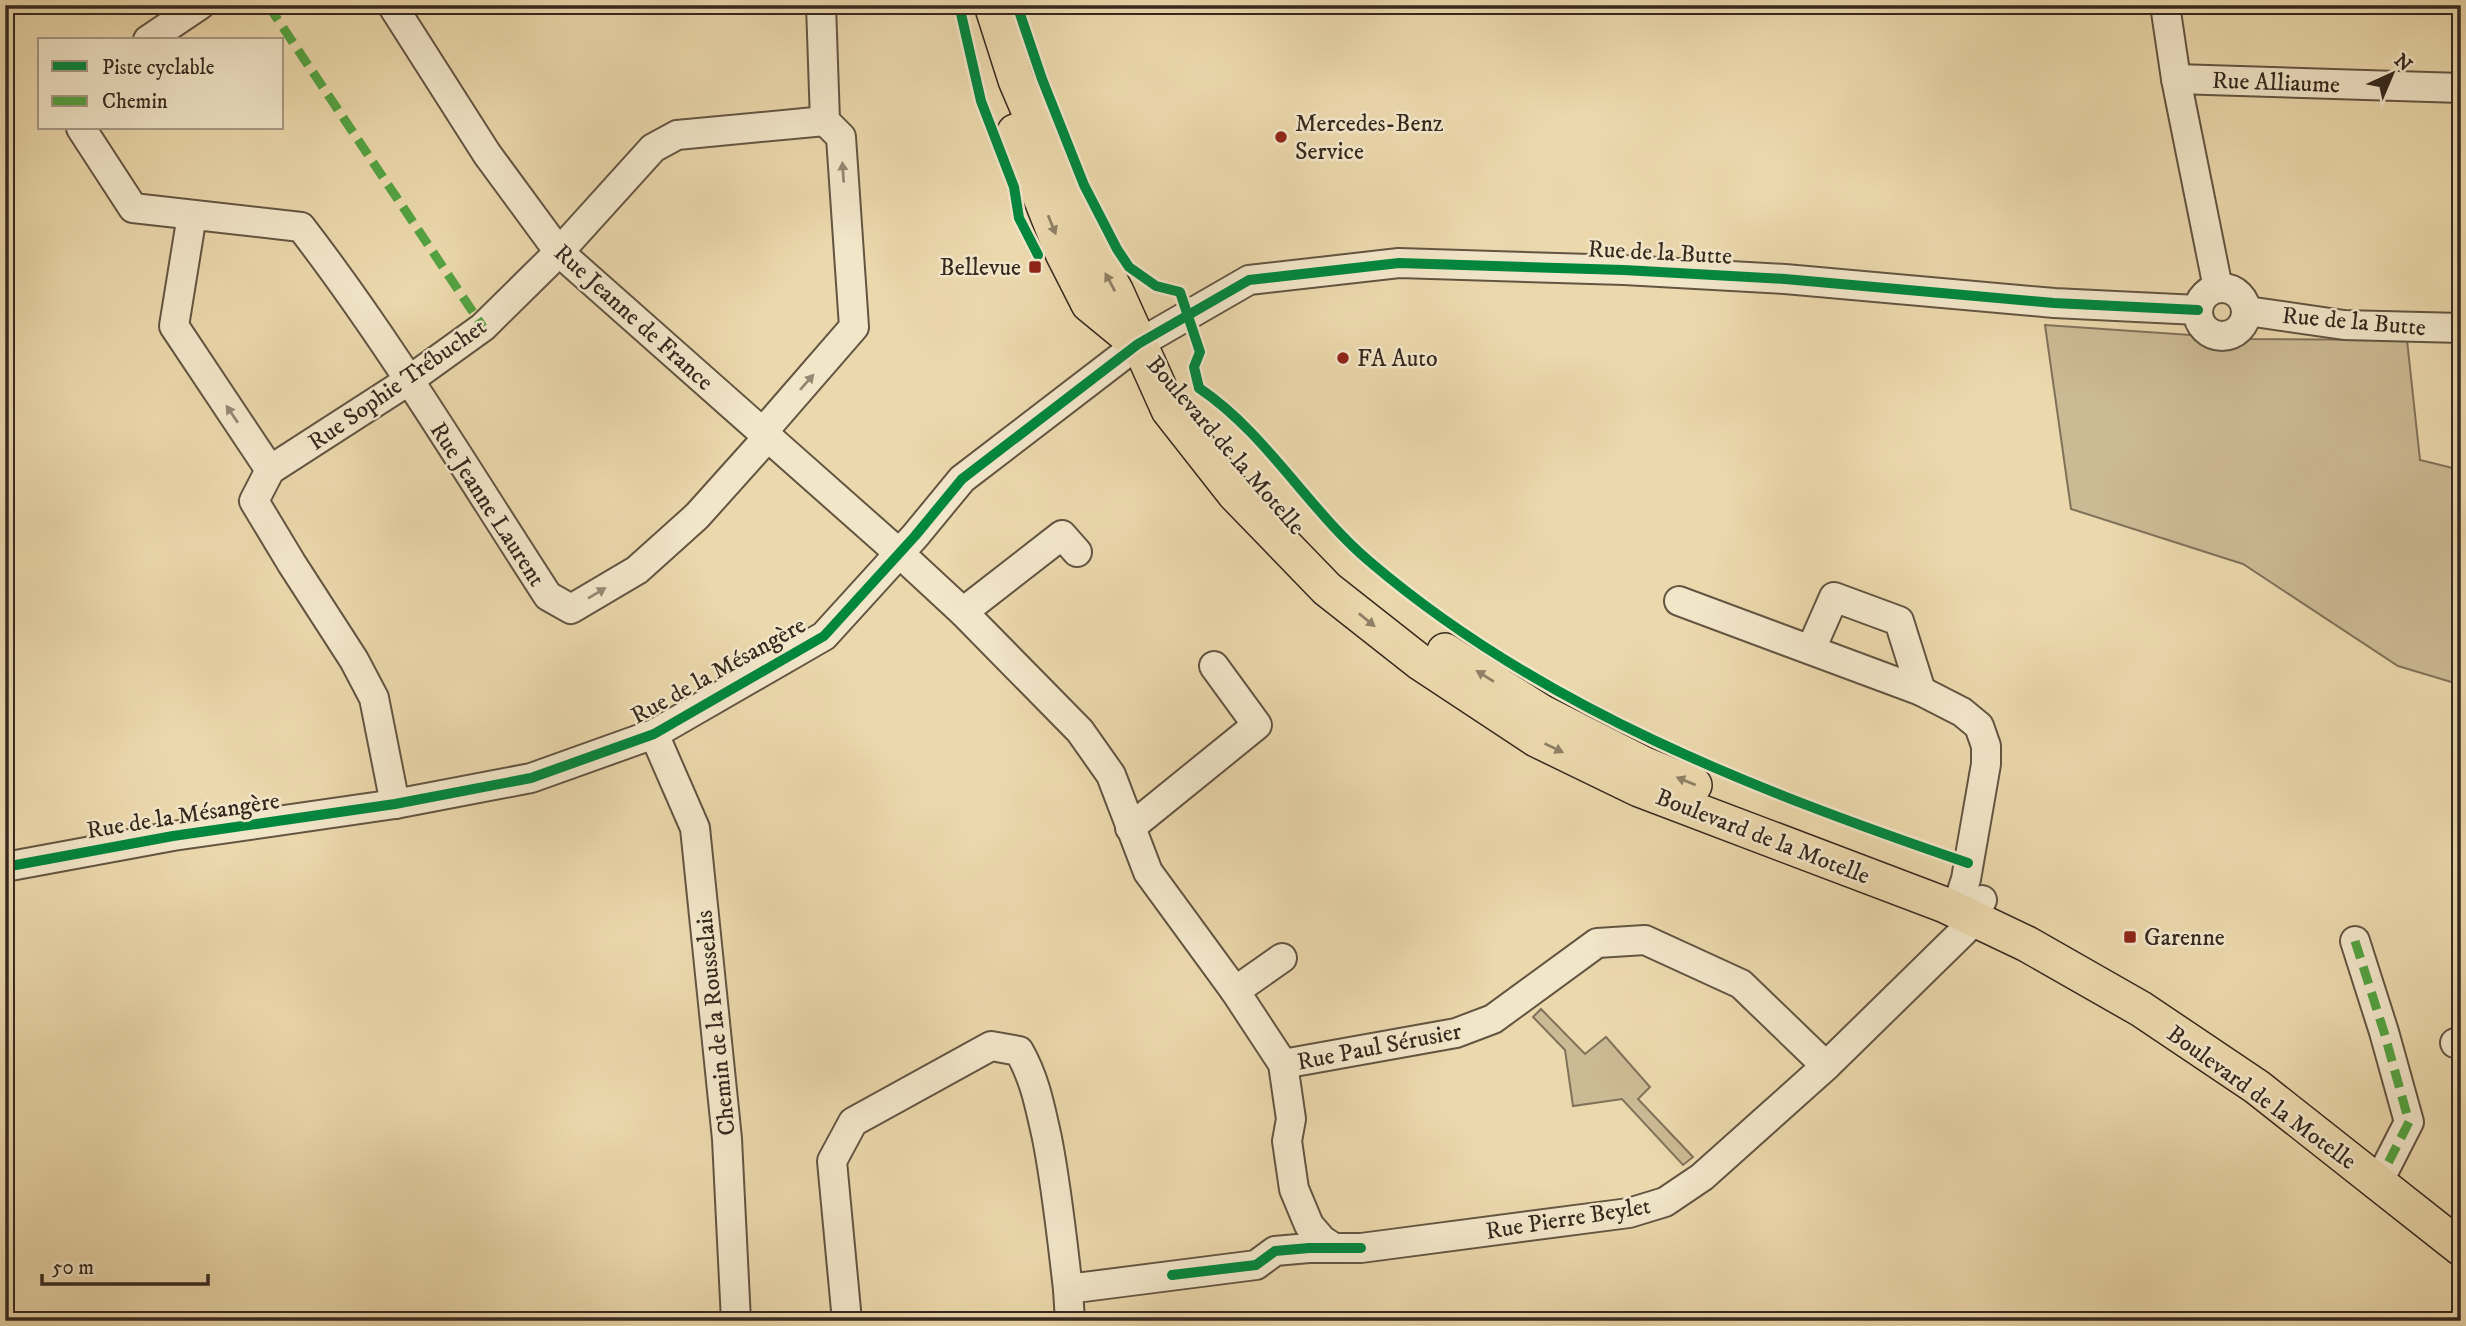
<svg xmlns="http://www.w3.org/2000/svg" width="2466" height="1326" font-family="'IM FELL DW Pica',serif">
<rect width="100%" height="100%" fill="#ebd8ac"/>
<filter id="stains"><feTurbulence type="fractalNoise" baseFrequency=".00286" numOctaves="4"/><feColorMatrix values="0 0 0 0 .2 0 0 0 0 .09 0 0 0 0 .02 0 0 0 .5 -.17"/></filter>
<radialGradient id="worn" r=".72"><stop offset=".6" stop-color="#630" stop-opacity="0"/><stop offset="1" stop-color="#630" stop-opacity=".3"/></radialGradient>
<g fill="#ccba94" stroke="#81725a" stroke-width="2">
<polygon points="2045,325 2249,339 2407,340 2420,460 2461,470 2461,685 2398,666 2243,564 2071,509"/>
<polygon points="1541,1009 1585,1054 1606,1037 1650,1087 1638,1099 1693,1157 1683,1165 1622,1099 1573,1106 1565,1050 1533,1017"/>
</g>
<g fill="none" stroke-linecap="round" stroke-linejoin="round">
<defs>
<g id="minor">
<polyline points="392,5 487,154 559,252 909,562 963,612 1080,731 1111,775 1148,872 1235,991 1283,1064 1291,1119 1287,1141 1294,1189 1309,1225 1322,1240 1334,1248"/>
<polyline points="2165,5 2176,79 2218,288"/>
<polyline points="148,40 200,5"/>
<polyline points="2176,79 2461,88"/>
<path d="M81,128l52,80 168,19c90,117 167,246 247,369l23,13 66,-39 60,-54 70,-78"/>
<polyline points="192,215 174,326 270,470"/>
<circle cx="2222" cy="312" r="24"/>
<polyline points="2247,311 2344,325 2461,328"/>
<polyline points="762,433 854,327 841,137 825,121 821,5"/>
<polyline points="1679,601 1921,691 1962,712 1979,726 1986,746 1986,764 1966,879 1956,910"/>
<polyline points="963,612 1062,535 1077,552"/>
<polyline points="1811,649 1834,597 1899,621 1921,691"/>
<polyline points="654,734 695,828 727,1139 736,1321"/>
<polyline points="395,804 374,698 354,660 292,564 254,501 270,470 408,381 483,327 559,252 653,148 677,135 825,121"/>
<polyline points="1130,828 1257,725 1214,666"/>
<polyline points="5,867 173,836 395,804 531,778 654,734 824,636 915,536 962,479 1138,344 1249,280 1399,263 1624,270 1785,279 2054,303 2198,310"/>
<polyline points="2355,941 2384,1032 2409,1122 2385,1169"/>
<polyline points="1235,991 1282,958"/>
<polyline points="2455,1043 2461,1044"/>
<polyline points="1283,1064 1456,1033 1493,1019 1597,943 1645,940 1741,984 1826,1066"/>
<path d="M847,1321l-15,-160 21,-39 138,-76 28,5c16,28 21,56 28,87 10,51 15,101 21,151"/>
<polyline points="1070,1321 1068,1289 1256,1265 1275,1251 1309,1248 1361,1248 1629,1213 1665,1202 1702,1177 1826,1066 1969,926 1982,900"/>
</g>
<g id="major">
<polyline points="992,5 1016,80 1047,153 1089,242 1116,292 1169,410 1235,494 1327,589 1421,663 1536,739 1639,789 1945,905 2027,944 2141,1009 2257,1087 2461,1248"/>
<polyline points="1015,132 1063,253 1089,304 1134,341"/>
<polyline points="1445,651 1541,712 1645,765 1694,785"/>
</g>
</defs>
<use href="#minor" stroke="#635542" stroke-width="32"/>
<use href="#major" stroke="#36291f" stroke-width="38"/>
<use href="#minor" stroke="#f2e6c9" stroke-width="28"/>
<use href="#major" stroke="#ebd8ac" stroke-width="35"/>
<g stroke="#53a341" stroke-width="9" stroke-dasharray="18 9" stroke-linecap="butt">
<polyline points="268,5 483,327"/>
<polyline points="2355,941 2384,1032 2409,1122 2385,1169"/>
</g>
<defs>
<g id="cycleway">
<polyline points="959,5 981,101 1014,187 1019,218 1038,255"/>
<path d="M1017,5l25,74 42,106 33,64 12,18 27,19 24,6 20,60 -6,15 5,21c67,45 109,121 170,173 173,148 386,229 599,302"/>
<polyline points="5,867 173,836 395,804 531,778 654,734 824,636 915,536 962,479 1138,344 1249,280 1399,263 1624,270 1785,279 2054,303 2198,310"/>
<polyline points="1172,1275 1256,1265 1275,1251 1309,1248 1361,1248"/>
</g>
</defs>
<use href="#cycleway" stroke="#f2e6c9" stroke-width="15"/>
<use href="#cycleway" stroke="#00873e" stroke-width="10"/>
</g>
<defs><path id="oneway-solid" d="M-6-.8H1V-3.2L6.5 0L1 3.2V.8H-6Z" transform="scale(1.75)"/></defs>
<g fill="#948874">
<use href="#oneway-solid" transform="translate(843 172) rotate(-94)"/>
<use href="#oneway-solid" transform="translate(807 382) rotate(-49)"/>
<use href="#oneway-solid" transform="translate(232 414) rotate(-124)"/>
<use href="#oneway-solid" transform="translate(597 593) rotate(-31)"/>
</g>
<g fill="#908066">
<use href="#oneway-solid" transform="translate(1052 225) rotate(68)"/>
<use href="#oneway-solid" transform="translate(1110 282) rotate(-118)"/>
<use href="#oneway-solid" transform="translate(1367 620) rotate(39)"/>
<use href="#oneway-solid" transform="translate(1485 676) rotate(-148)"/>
<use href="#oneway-solid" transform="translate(1554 748) rotate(26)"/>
<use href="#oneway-solid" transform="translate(1686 781) rotate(-158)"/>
</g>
<g fill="#8f2418" stroke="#f2e6c9" stroke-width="2.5">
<circle cx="1281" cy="137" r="7"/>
<rect x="1028" y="260" width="14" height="14" rx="3.5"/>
<circle cx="1343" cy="358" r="7"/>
<rect x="2123" y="930" width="14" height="14" rx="3.5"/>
</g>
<g text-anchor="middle" stroke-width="5" stroke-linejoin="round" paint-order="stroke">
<g font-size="24" fill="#36291f" stroke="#f2e6c9">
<text transform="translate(2276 82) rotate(2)" y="8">Rue Alliaume</text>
<text transform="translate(1660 252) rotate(3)" y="8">Rue de la Butte</text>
<text transform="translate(634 317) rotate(42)" y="8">Rue Jeanne de France</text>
<text transform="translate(2354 321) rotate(5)" y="8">Rue de la Butte</text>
<text transform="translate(397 384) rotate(-35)" y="8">Rue Sophie Trébuchet</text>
<text transform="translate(1226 445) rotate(49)" y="8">Boulevard de la Motelle</text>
<text transform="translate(488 504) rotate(57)" y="8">Rue Jeanne Laurent</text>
<text transform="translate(718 670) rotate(-29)" y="8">Rue de la Mésangère</text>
<text transform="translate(183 815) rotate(-9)" y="8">Rue de la Mésangère</text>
<text transform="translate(1763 836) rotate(21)" y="8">Boulevard de la Motelle</text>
<text transform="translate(715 1023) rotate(-96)" y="8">Chemin de la Rousselais</text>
<text transform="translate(1379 1046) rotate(-11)" y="8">Rue Paul Sérusier</text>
<text transform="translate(2262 1097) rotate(36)" y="8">Boulevard de la Motelle</text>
<text transform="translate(1568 1218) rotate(-9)" y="8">Rue Pierre Beylet</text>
</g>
<g font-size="24" fill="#36291f" stroke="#f2e6c9" text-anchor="start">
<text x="1295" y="131">Mercedes-Benz<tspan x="1295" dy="28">Service</tspan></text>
<text x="1021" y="275" text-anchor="end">Bellevue</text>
<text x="1357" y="366">FA Auto</text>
<text x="2144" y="945">Garenne</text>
</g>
</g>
<rect width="2466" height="1326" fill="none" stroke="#ebd8ac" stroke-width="28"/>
<rect x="7" y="7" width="2452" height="1312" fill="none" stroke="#36291f" stroke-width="3.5"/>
<rect x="14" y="14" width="2438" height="1298" fill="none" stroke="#36291f" stroke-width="2"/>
<rect x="38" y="38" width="245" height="91" fill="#f2e6c9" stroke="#a79a85" stroke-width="2"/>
<rect x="52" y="61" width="35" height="10" fill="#00873e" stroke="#a79a85" stroke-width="2"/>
<text x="102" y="74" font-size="21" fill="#36291f">Piste cyclable</text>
<rect x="52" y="96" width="35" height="10" fill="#53a341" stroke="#a79a85" stroke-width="2"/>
<text x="102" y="108" font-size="21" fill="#36291f">Chemin</text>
<g transform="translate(2392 74) rotate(44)" stroke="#f2e6c9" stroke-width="5" paint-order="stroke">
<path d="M0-5L12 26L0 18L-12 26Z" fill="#36291f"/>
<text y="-10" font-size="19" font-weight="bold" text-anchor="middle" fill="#36291f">N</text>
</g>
<path d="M42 1274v10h166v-10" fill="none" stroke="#36291f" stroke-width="3.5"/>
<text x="52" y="1274" font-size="21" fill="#36291f" stroke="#f2e6c9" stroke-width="5" paint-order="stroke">50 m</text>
<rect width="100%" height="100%" filter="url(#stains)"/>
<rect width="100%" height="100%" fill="url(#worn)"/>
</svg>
